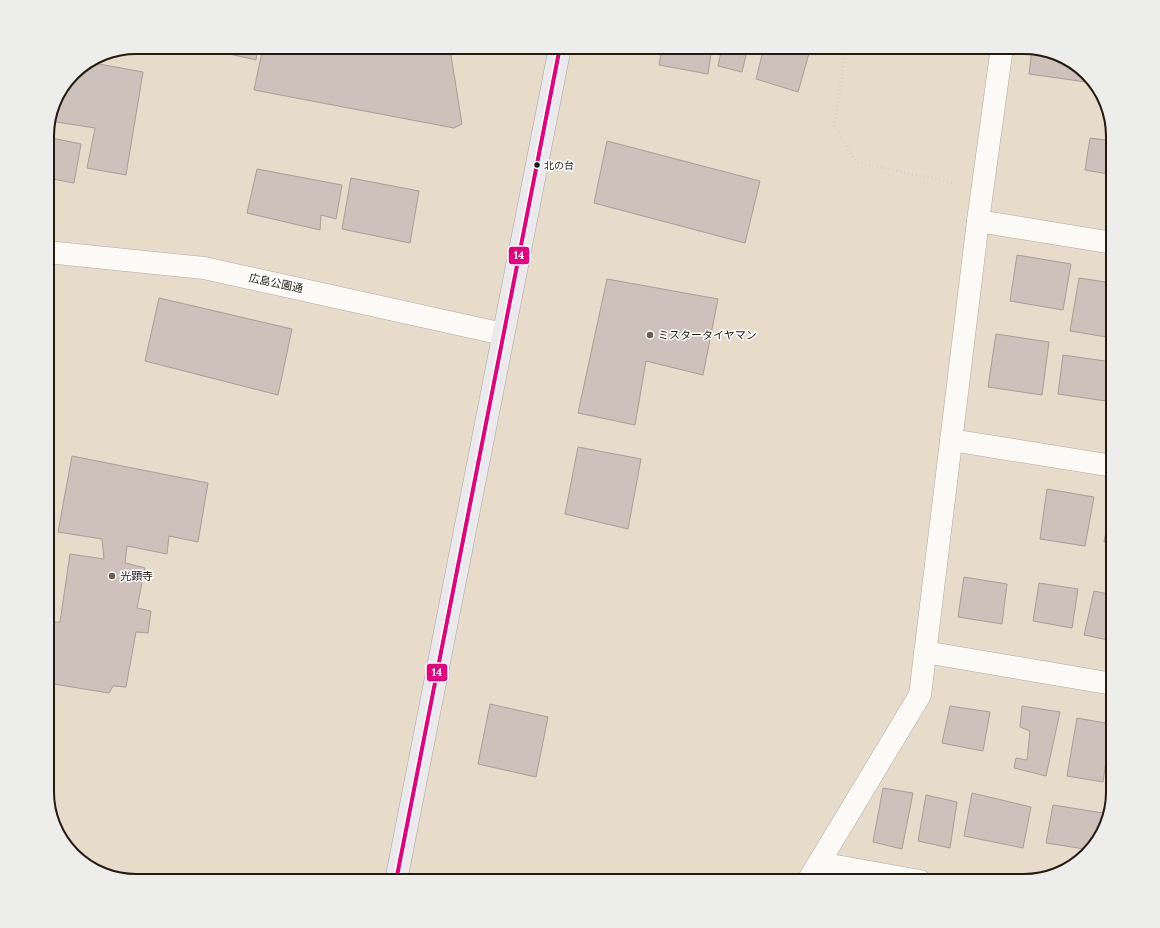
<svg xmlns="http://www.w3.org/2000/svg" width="1160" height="928" font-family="Lora,'Noto Sans JP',serif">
<rect width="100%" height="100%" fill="#e7dbca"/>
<g fill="#cec0bb" stroke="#a99d97">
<polygon points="209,47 258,47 256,60 208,49"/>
<polygon points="263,47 441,47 450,49 462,124 454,128 254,90"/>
<polygon points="662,47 712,47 708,74 659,65"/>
<polygon points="722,47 748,47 742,72 718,66"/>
<polygon points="764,47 799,47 810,50 798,92 756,79"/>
<polygon points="1032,48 1053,52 1083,69 1087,75 1086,82 1029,74"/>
<polygon points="88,62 143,72 126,175 87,168 95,128 50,121 56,96 77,69"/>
<polygon points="47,137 81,144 74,183 47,178"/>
<polygon points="1090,138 1113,141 1113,182 1109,182 1108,174 1085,170"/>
<polygon points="607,141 760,181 745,243 594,203"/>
<polygon points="257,169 342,185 336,219 321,215 320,230 247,213"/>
<polygon points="351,178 419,191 410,243 342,229"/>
<polygon points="1017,255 1071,264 1063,310 1010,301"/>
<polygon points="1079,278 1106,282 1106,291 1113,293 1113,338 1070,331"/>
<polygon points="607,279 718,299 703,375 646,361 635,425 578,413"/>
<polygon points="159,298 292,329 278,395 145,361"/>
<polygon points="996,334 1049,342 1042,395 988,387"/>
<polygon points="1063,355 1112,362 1106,401 1058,394"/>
<polygon points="578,447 641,459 628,529 565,514"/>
<polygon points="72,456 208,483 198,542 169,536 167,554 127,546 125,563 145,568 137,608 151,611 148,633 136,632 126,687 113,686 109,693 47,683 47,622 60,622 70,554 104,559 102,539 58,532"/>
<polygon points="1047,489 1094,497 1085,546 1040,539"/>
<polygon points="1112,502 1113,502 1113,545 1104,542"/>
<polygon points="964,577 1007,584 1002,624 958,617"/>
<polygon points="1039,583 1078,589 1072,628 1033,621"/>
<polygon points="1094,591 1113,595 1113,641 1084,635"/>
<polygon points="490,704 548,717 536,777 478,764"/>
<polygon points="950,706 990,712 983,751 942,743"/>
<polygon points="1022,706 1060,712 1046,776 1014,768 1016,758 1027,760 1030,731 1020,727"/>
<polygon points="1077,718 1111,724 1103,782 1067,776"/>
<polygon points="883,788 913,793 902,849 873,842"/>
<polygon points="972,793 1031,807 1023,848 964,836"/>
<polygon points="926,795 957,802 950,848 918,841"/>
<polygon points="1053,805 1103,813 1099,837 1091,850 1046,843"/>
</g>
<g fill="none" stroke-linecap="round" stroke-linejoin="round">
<defs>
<g id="minor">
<polyline points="978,221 1113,243"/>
<polyline points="47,252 204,268 503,334"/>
<polyline points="951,440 1113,466"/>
<polyline points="925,652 1113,684"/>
<polyline points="819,863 920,881"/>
<polyline points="808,881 920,695 978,221 1002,47"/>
</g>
<polyline id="major" points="396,881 560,47"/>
</defs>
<use href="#minor" stroke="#b2a99c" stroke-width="23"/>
<use href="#major" stroke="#aaa5a5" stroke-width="23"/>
<polyline stroke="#d4d1cc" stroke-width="2.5" stroke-dasharray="1 3" stroke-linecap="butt" points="841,47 845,57 834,126 856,162 954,183"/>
<use href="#minor" stroke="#fbfaf7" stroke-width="22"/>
<use href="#major" stroke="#eae9eb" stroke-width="22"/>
<defs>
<polyline id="bus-1" points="396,881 560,47"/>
</defs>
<use href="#bus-1" stroke="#fff" stroke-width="7"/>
<use href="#bus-1" stroke="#e5007d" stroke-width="4"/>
</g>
<circle fill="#231b10" stroke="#fff" stroke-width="1.5" cx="537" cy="165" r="3.5"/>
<g fill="#685e51" stroke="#fff" stroke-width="1.5">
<circle cx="650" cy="335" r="4"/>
<circle cx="112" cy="576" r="4"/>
</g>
<g text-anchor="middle" stroke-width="3" stroke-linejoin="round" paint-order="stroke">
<g font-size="10" fill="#231b10" stroke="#fff" text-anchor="start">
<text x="544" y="169">北の台</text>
</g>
<g font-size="11" fill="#231b10" stroke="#fff">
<text transform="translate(276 283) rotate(12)" y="4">広島公園通</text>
</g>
<g font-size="11" fill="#231b10" stroke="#fff" text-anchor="start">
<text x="658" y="339">ミスタータイヤマン</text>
<text x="120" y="580">光顕寺</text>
</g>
</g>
<path d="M0 0H1160V928H0ZM136 54H1024A82 82 0 0 1 1106 136V792A82 82 0 0 1 1024 874H136A82 82 0 0 1 54 792V136A82 82 0 0 1 136 54Z" fill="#ededec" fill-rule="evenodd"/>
<path fill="none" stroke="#231b10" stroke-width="2" d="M136 54H1024A82 82 0 0 1 1106 136V792A82 82 0 0 1 1024 874H136A82 82 0 0 1 54 792V136A82 82 0 0 1 136 54Z"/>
<g stroke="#fff" stroke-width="1.5">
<rect x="508" y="246" width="22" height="19" rx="4" fill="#e5007d"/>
<rect x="426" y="663" width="22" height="19" rx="4" fill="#e5007d"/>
</g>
<g font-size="11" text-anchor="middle" font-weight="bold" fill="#fff">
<text x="519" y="259">14</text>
<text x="437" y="676">14</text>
</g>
</svg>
